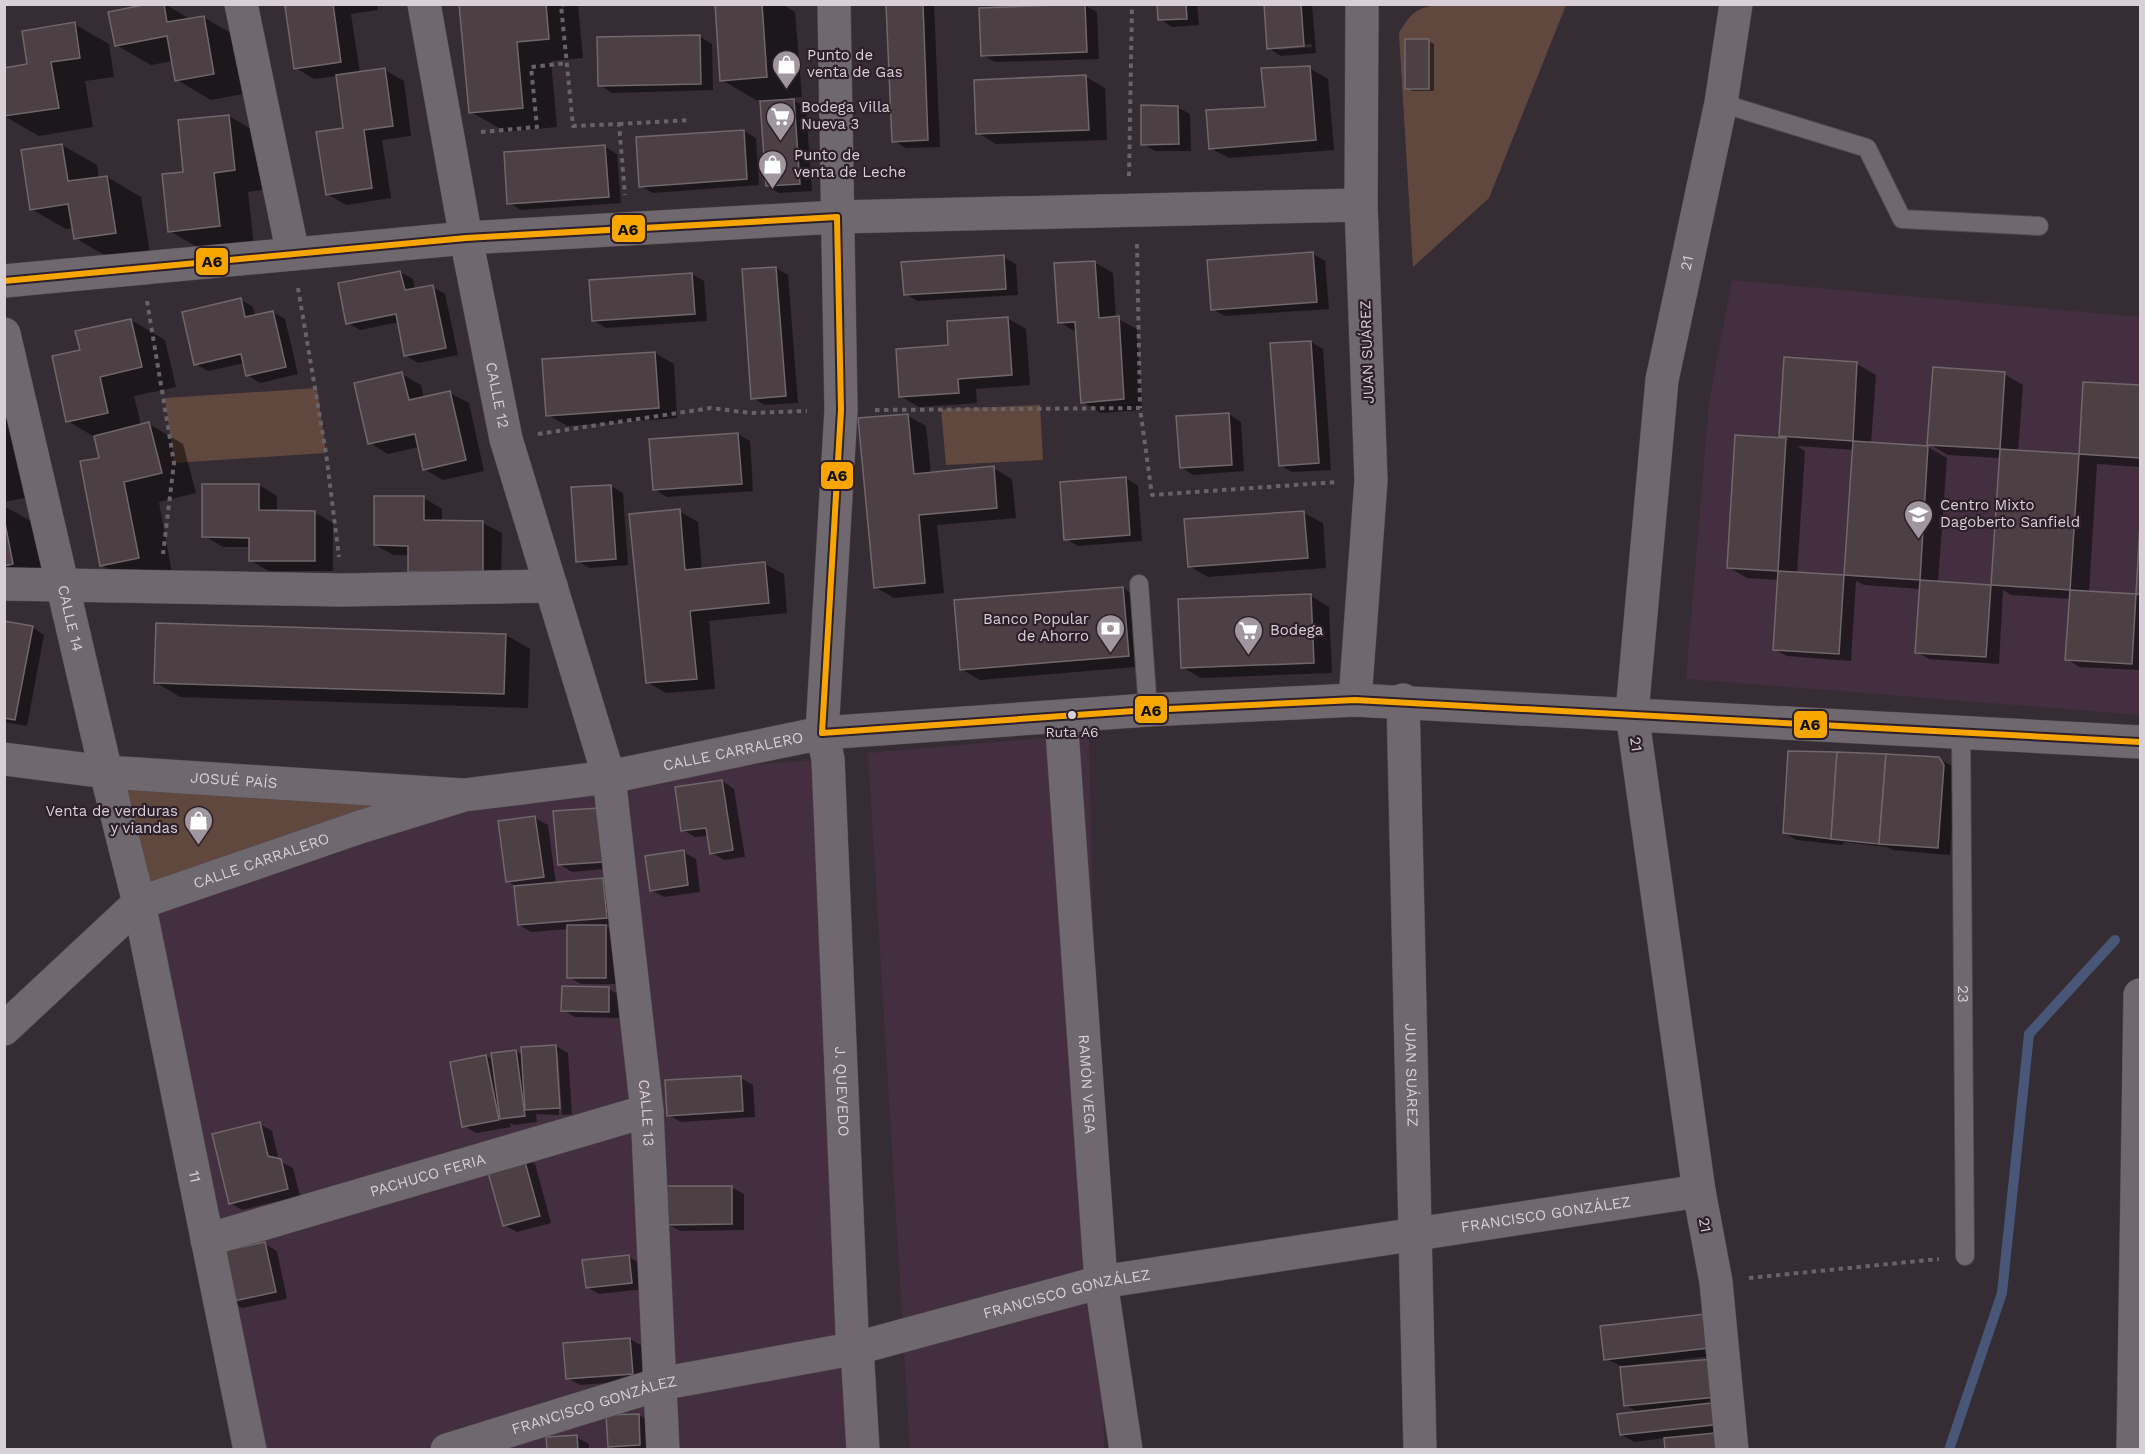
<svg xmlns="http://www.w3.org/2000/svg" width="2145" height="1454" font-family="'Work Sans',sans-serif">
<rect width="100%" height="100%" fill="#362c33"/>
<g fill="#432f3f">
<polygon points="1732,280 2140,317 2140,715 1686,679 1709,402"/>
<polygon points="1089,734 1104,1449 910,1449 868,753"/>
<polygon points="828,759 861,1449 250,1449 139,903 464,795 609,777"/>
</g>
<g fill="#61483f">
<path d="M1441,4l125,1 -77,193 -76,69 -14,-234c13,-22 18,-25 42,-29z"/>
<polygon points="317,388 326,453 174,463 165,398"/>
<polygon points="1040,405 1043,460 946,465 941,409"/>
<polygon points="106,772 464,795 139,903"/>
</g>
<g fill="#0007" fill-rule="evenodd">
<polygon points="156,4 165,4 191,20 203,17 238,37 248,93 211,100 177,80 173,61 151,65 116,45"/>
<polygon points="305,4 377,4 378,10 351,14 360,73 385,70 404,81 411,136 382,140 391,198 346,205 327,194 345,129 338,76 314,79 296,68"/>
<polygon points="460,4 578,6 583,58 551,61 557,127 506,132 471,112"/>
<polygon points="672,4 782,4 795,12 802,97 789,98 806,107 812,191 779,193 767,186 761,100 756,100 722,80 716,6"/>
<polygon points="888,4 934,4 940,147 906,148 894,141"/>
<polygon points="1159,4 1197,4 1199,25 1172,27 1160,19"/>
<path d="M1265,4h47l4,49 -35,3 -13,-8zM1311,44l1,3 -34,3v-3z"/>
<polygon points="1084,5 1097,12 1099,59 995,62 982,55"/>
<polygon points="74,24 109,44 114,77 85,81 93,127 39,136 4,116 29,65"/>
<polygon points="699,36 712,44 713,90 612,93 600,85"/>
<polygon points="1428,41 1434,44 1434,91 1412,91 1407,88"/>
<polygon points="1309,68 1328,79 1334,150 1229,158 1210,148 1266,109"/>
<polygon points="1086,77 1105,88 1107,140 996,144 978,133"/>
<polygon points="1177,107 1190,114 1191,151 1155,151 1143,144"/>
<polygon points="229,116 263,136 269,189 248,192 254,246 204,251 170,231 185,173"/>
<polygon points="744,131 756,138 759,185 653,193 640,186"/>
<polygon points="62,145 97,165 99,179 107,177 141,197 150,253 110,258 75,238 73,228 66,229 31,209"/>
<polygon points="605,147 617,154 621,203 521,210 509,203"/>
<polygon points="1313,254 1325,261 1329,309 1225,316 1212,309"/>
<polygon points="1003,257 1016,264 1018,295 918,301 905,294"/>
<polygon points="1094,262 1113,273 1116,318 1137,329 1142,410 1101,413 1082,402 1077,333 1060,322"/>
<polygon points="776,268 788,275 798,403 765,405 753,398"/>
<polygon points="400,272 413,279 415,290 433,287 445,294 458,355 418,363 405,355 399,322 360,330 348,323"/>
<polygon points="692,274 704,281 707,321 606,328 593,320"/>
<polygon points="241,300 253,307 255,316 273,312 285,319 298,374 260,383 247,375 244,363 208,371 195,364"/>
<polygon points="1007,318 1026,329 1030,385 976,389 977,403 919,407 900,396 950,347"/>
<polygon points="131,320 165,340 176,387 134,396 141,425 149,424 183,444 196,493 159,502 173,578 136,585 101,565 101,459 96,438 68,421 81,351"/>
<polygon points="1311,342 1323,349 1331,470 1292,472 1280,465"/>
<polygon points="655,353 674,364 677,418 567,426 548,415"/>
<path d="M1857,364l19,11 -5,69 57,3 19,11 -9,125 54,3 8,-128 -52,-3 -19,-11 75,-70 19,11 -5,67 62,4 4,-73 56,4v80l-43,-3 -8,129 49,3 2,-48v122l-61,-3 -12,-8 4,-60 -60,-4 -8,-5 -4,74 -70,-5 -12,-7 3,-63 -56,-4 -8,-4 -5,80 -64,-5 -13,-7 5,-69 -32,-2 -19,-11 9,-130 52,3 -8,-4zM1797,446l57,4 -9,127 -48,-3 8,-123z"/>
<polygon points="402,374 421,385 424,399 450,393 469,403 484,471 443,480 424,469 419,447 388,454 370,443"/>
<polygon points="4,386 30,497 4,502"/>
<polygon points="1229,414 1241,422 1244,471 1193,475 1181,467"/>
<polygon points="908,416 926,426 931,474 993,468 1012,479 1016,518 937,525 944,593 894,598 875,587"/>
<polygon points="738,434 750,441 753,491 667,497 654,489"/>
<polygon points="1126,478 1138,486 1142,541 1078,546 1066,539"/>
<polygon points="259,485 277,496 277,512 314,512 333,523 333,571 269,571 251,561 251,547 223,547 204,536"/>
<polygon points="611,486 623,493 628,565 590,568 577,561"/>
<polygon points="424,498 442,509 442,522 483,523 502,533 501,582 428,582 409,571 409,555 394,555 375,545"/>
<polygon points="4,506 36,524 47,583 4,587"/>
<polygon points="679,511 698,522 702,570 765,564 784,574 787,613 709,621 715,689 666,693 647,682"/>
<polygon points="1304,513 1323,523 1326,568 1208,577 1189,566"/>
<polygon points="1123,588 1141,599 1147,666 980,680 961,669"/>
<polygon points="1311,596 1329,607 1332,673 1201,678 1182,667"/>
<polygon points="4,622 32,627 44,635 27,726 4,722"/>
<polygon points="506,635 530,649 528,708 180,697 155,682"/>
<polygon points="1939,759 1952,766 1956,774 1950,855 1893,850 1887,847 1843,842 1843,845 1797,840 1784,833"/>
<polygon points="722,781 734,789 745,857 724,860 712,853 709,836 695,837 683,830"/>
<polygon points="555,813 615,868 572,872 559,864"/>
<polygon points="535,818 548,825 556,884 603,879 615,887 619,924 604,925 618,933 618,984 581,984 569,977 569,929 531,932 519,925 516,886 507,881"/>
<polygon points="683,852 696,859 700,892 664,897 651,890"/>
<polygon points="609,989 621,996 621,1018 575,1017 563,1010"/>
<polygon points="556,1046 568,1053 572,1114 562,1115 558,1052 555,1052 559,1115 536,1114 537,1122 514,1125 510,1123 511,1127 476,1133 464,1126 486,1056 494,1060 516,1051 523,1055 522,1048"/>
<polygon points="741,1078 753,1085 755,1117 681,1122 668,1115 666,1081"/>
<polygon points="260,1124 272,1131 279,1161 293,1168 300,1196 242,1210 230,1203"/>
<polygon points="523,1156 535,1164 551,1223 517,1232 504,1225"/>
<polygon points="731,1187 744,1194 744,1230 680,1231 667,1224"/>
<polygon points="265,1244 277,1251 287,1299 242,1308 230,1301"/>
<polygon points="629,1257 641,1264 644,1289 599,1294 587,1287"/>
<polygon points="1713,1315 1730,1354 1632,1365 1633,1368 1729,1403 1737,1441 1665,1438 1634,1442 1621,1434 1639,1412 1625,1405 1622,1366 1606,1359"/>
<polygon points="630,1339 642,1346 645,1380 580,1385 567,1378"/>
<polygon points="639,1415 651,1422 652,1450 615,1450 609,1446"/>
<polygon points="576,1437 589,1444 589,1450 549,1450"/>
</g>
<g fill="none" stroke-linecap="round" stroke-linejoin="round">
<polyline stroke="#485777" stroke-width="10" points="1949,1450 2002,1293 2029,1034 2115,940"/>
</g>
<g fill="#4d4044" stroke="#70676b" stroke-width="1.5">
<polygon points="148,4 164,4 167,22 204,16 214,74 175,81 167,36 115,46 108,12"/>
<polygon points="295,4 333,4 341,62 294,69 285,6"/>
<polygon points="459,4 546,4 549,39 517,42 523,108 469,113"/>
<polygon points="715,4 762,4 767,77 720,81"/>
<polygon points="886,4 923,4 928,140 892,142"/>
<polygon points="1085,4 1087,52 981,56 979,8"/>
<polygon points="1157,4 1186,4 1187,19 1158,20"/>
<polygon points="1264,4 1301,4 1304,46 1267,49"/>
<polygon points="75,22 80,58 51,62 59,108 4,116 4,68 27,64 22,31"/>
<polygon points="700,35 701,84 598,86 597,37"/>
<rect x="1405" y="39" width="24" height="50"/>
<polygon points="1310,66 1316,140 1209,149 1206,110 1265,107 1261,68"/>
<polygon points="385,68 393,126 364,130 372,188 326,195 316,132 343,128 336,75"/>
<polygon points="1086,75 1089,130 976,134 974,80"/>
<polygon points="794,99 800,184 766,186 760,101"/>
<polygon points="1141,105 1178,106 1179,144 1141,145"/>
<polygon points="229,115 235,170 214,173 220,226 168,232 162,174 183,172 178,120"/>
<polygon points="744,130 747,179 639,187 636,137"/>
<polygon points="62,144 68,181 107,176 116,233 74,239 68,204 30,210 21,150"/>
<polygon points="605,145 609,197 507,204 504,152"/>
<polygon points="1313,252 1317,302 1211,310 1207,260"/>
<polygon points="1004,255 1006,289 904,295 901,262"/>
<polygon points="1095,261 1099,318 1119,316 1124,399 1081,403 1075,322 1058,323 1054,263"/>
<polygon points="776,267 786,396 751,399 742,269"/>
<polygon points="400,271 405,290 433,285 446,348 404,356 396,314 346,324 338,283"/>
<polygon points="692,273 695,314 592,321 589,280"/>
<polygon points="241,298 245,317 273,311 286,367 246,376 241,354 194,365 182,312"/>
<polygon points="1008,317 1012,375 958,379 959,393 899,397 896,349 948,345 947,321"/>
<polygon points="131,319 142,367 100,377 108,413 66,422 52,356 80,350 75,331"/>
<polygon points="1311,341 1319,463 1279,466 1270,343"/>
<polygon points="655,352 659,408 546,416 542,359"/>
<polygon points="1784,357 1857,362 1853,441 1779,436"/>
<polygon points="1933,367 2005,372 2000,449 1927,445"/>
<polygon points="402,372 409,400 450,391 466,460 423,470 415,434 368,444 354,383"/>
<polygon points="2083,382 2140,385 2140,458 2079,454"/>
<polygon points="1229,413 1232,465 1180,468 1176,416"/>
<polygon points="908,414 914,474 994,466 997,508 919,515 925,583 874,588 858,418"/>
<polygon points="149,422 162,473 124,482 139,558 100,566 80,461 99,458 94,436"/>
<polygon points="738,433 742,484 653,490 649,439"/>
<polygon points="1735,435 1786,438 1778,571 1727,568"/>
<polygon points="1853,441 1928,446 1920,580 1844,575"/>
<polygon points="2000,449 2079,454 2070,590 1991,585"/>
<polygon points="1126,477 1130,535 1064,540 1060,482"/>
<polygon points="202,484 259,484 259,510 315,511 315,561 249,561 249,538 202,537"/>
<polygon points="611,485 616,559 576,562 571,487"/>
<polygon points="374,496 424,496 424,520 483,521 483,572 408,572 408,546 374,545"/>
<polygon points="680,509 685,570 765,562 769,603 690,611 697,679 646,683 629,514"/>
<polygon points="1304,511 1308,558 1188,567 1184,519"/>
<polygon points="4,518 13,564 4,566"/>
<polygon points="2140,524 2140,594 2136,594"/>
<polygon points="1778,571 1844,575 1839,654 1773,650"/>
<polygon points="1920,580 1991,585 1986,657 1915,653"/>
<polygon points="1123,587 1129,656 960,670 954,600"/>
<polygon points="2070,590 2136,594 2132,664 2065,660"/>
<polygon points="1311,594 1314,663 1181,668 1178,599"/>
<polygon points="4,621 33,626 15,720 4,718"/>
<polygon points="156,623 506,634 504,694 154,683"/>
<polygon points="1788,751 1837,752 1831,839 1783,833"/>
<polygon points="1837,752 1886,754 1879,844 1831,839"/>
<polygon points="1886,754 1939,757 1944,765 1938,848 1879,844"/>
<polygon points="722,780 733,850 710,854 706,828 681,831 675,787"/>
<polygon points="599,808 603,862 558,865 553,811"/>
<polygon points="535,816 544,877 506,882 498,821"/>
<polygon points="684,850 688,885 650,891 645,856"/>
<polygon points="603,878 607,918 518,925 514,886"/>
<rect x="567" y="925" width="39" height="53"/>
<polygon points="562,986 609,987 609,1012 561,1011"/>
<polygon points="556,1045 560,1108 525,1110 521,1047"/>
<polygon points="516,1050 525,1116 500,1119 491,1053"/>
<polygon points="486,1055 499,1120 462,1127 450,1062"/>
<polygon points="741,1076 743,1111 667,1116 665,1080"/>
<polygon points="260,1122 268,1156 281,1159 288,1189 229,1204 212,1134"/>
<polygon points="523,1155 540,1216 503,1226 486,1165"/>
<polygon points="666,1186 732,1186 732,1224 666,1225"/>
<polygon points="265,1242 276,1292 229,1302 218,1252"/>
<polygon points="629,1255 632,1283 586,1288 582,1260"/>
<polygon points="1714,1313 1718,1347 1604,1360 1600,1326"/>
<polygon points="630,1338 633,1374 566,1379 563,1343"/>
<polygon points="1713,1359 1717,1397 1624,1406 1620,1367"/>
<polygon points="1719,1402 1722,1424 1620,1435 1617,1414"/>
<polygon points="639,1414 640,1445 608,1447 606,1415"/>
<polygon points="1725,1432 1727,1450 1665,1450 1664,1438"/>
<polygon points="577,1435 578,1450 547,1450 546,1437"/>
</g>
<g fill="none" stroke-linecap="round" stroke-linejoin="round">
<defs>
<g id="lane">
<polyline points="1721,103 1867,148 1902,219 2039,226"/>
<polyline points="1139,584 1148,710"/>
<path id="s1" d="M1961,730l4,526"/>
</g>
<g id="street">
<polyline points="241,4 293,254"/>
<path id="s2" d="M424,4l42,234 40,201 103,338 38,334 16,339"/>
<polyline points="4,281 466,238 837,217 1361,205"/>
<path id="s3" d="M4,334l102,438 33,131 111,547"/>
<polyline points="4,584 343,590 551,586"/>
<path id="s4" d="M1403,700l17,750"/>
<path id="s5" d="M1061,717l40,565 25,168"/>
<path id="s6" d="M4,759l102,13 356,23"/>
<path id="s7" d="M207,1240l440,-129"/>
<path id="s8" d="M447,1450l213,-66 197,-36 244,-66 598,-91"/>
<path id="s9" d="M1732,1450l-16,-168 -17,-91 -67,-478 30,-333 59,-277 15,-99"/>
<polyline points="2133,1450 2140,995"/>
</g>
<g id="secondary">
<path id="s10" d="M834,4l7,406 -19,323 6,26 24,573 5,16 6,102"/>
<polyline points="1355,700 1371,480 1361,205 1362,4"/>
<path id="s11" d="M4,1029l135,-126 221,-76 104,-32 145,-18 213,-44 326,-23 207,-10 785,42"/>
</g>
</defs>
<use href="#lane" stroke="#524a4f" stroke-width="20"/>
<use href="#street" stroke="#524a4f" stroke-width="34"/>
<use href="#secondary" stroke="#524a4f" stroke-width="34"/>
<g stroke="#696267" stroke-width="4" stroke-dasharray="4.5 4.5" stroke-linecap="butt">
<polyline points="566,4 561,5 573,126 619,124 625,195"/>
<polyline points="619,124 691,120"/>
<polyline points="481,132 537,127 531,67 567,63"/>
<polyline points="1129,176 1132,4"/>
<polyline points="1137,244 1140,408"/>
<polyline points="298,288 326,453 339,557"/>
<polyline points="147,301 174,463 163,554"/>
<polyline points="875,410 1140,408 1152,495 1338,482"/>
<polyline points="538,434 711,408 751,413 807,411"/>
<polyline points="1749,1278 1939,1259"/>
</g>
<use href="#lane" stroke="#6f686e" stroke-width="18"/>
<use href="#street" stroke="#6f686e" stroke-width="33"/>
<use href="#secondary" stroke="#6f686e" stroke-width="33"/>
<defs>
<g id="bus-1">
<polyline points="4,281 466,238 837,217"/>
<polyline points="822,733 1148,710 1355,700 2140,742"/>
<polyline points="822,733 841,410 837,217"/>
</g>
</defs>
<use href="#bus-1" stroke="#2e202b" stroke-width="10"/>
<use href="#bus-1" stroke="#f7a600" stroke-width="6"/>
</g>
<defs>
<symbol id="shop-pin" viewBox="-11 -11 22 30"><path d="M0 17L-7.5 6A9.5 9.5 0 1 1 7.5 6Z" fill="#a0969d" stroke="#2e202b"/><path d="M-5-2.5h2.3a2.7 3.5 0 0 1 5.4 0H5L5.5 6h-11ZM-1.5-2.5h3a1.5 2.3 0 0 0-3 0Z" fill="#fff"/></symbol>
<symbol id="supermarket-pin" viewBox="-11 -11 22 30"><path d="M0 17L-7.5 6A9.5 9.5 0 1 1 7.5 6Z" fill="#a0969d" stroke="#2e202b"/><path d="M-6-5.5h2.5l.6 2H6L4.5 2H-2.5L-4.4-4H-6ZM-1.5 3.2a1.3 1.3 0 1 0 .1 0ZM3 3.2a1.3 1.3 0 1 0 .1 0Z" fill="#fff"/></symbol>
<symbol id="school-pin" viewBox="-11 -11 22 30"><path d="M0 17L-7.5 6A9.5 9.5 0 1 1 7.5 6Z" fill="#a0969d" stroke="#2e202b"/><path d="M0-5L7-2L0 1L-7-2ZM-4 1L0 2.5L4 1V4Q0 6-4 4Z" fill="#fff"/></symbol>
<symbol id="bank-pin" viewBox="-11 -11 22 30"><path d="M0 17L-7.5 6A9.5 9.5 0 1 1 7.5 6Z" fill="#a0969d" stroke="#2e202b"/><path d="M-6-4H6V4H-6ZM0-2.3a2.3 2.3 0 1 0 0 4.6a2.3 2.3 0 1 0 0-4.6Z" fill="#fff"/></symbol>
</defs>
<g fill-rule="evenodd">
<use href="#shop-pin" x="770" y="48" width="33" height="45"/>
<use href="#supermarket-pin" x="764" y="100" width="33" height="45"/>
<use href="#shop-pin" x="756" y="148" width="33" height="45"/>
<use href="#school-pin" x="1902" y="498" width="33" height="45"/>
<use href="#bank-pin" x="1094" y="612" width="33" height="45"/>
<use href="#supermarket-pin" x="1232" y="614" width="33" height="45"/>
<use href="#shop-pin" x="182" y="804" width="33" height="45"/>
</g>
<circle fill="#d9cfd6" stroke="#2e202b" stroke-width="2" cx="1072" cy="715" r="5"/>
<g text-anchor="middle" stroke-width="4.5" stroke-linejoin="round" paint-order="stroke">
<g font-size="14" fill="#d9cfd6" stroke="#2e202b">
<text x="1072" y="737">Ruta A6</text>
</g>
<g font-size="15" fill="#d9cfd6" stroke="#2e202b" text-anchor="start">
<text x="807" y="60">Punto de<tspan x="807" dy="17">venta de Gas</tspan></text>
<text x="801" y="112">Bodega Villa<tspan x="801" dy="17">Nueva 3</tspan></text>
<text x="794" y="160">Punto de<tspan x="794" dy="17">venta de Leche</tspan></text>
<text x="1940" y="510">Centro Mixto<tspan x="1940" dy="17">Dagoberto Sanfield</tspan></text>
<text x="1089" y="624" text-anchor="end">Banco Popular<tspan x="1089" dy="17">de Ahorro</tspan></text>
<text x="1270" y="635">Bodega</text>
<text x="178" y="816" text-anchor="end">Venta de verduras<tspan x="178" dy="17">y viandas</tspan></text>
</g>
<g font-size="15" fill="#d9cfd6" stroke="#2e202b">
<text dy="5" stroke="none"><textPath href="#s9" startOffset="1198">21</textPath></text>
<text transform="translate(1367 352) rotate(-92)" y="5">JUAN SUÁREZ</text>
<text dy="5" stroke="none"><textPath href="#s2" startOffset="398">CALLE 12</textPath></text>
<text dy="5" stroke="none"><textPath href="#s3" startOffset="292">CALLE 14</textPath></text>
<text transform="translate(1636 744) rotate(82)" y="5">21</text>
<text dy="5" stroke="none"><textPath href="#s11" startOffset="800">CALLE CARRALERO</textPath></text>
<text dy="5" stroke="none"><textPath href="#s6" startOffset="231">JOSUÉ PAÍS</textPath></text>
<text dy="5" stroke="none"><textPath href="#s11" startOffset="314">CALLE CARRALERO</textPath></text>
<text dy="5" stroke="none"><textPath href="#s1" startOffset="264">23</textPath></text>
<text dy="5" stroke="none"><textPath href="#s4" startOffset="375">JUAN SUÁREZ</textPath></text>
<text dy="5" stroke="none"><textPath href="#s5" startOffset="368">RAMÓN VEGA</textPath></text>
<text dy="5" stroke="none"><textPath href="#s10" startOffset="1089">J. QUEVEDO</textPath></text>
<text dy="5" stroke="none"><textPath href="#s2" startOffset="1134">CALLE 13</textPath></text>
<text dy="5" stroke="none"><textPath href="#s7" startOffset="230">PACHUCO FERIA</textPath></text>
<text dy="5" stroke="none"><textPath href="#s3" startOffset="864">11</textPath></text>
<text dy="5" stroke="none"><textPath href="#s8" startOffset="1126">FRANCISCO GONZÁLEZ</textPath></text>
<text transform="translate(1705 1225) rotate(80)" y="5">21</text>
<text dy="5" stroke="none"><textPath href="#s8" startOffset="640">FRANCISCO GONZÁLEZ</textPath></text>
<text dy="5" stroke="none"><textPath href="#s8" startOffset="154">FRANCISCO GONZÁLEZ</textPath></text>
</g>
</g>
<g stroke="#2e202b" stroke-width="2">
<rect x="611" y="214" width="35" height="29" rx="6" fill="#f7a600"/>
<rect x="195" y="247" width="34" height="29" rx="6" fill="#f7a600"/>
<rect x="820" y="461" width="34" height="29" rx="6" fill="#f7a600"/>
<rect x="1134" y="695" width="34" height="29" rx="6" fill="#f7a600"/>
<rect x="1793" y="710" width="35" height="29" rx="6" fill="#f7a600"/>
</g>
<g font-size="16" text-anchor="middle" font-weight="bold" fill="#111">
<text x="628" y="235">A6</text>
<text x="212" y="267">A6</text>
<text x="837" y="481">A6</text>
<text x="1151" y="716">A6</text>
<text x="1810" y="730">A6</text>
</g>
<rect width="2145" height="1454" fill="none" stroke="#d9cfd6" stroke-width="12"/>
</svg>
